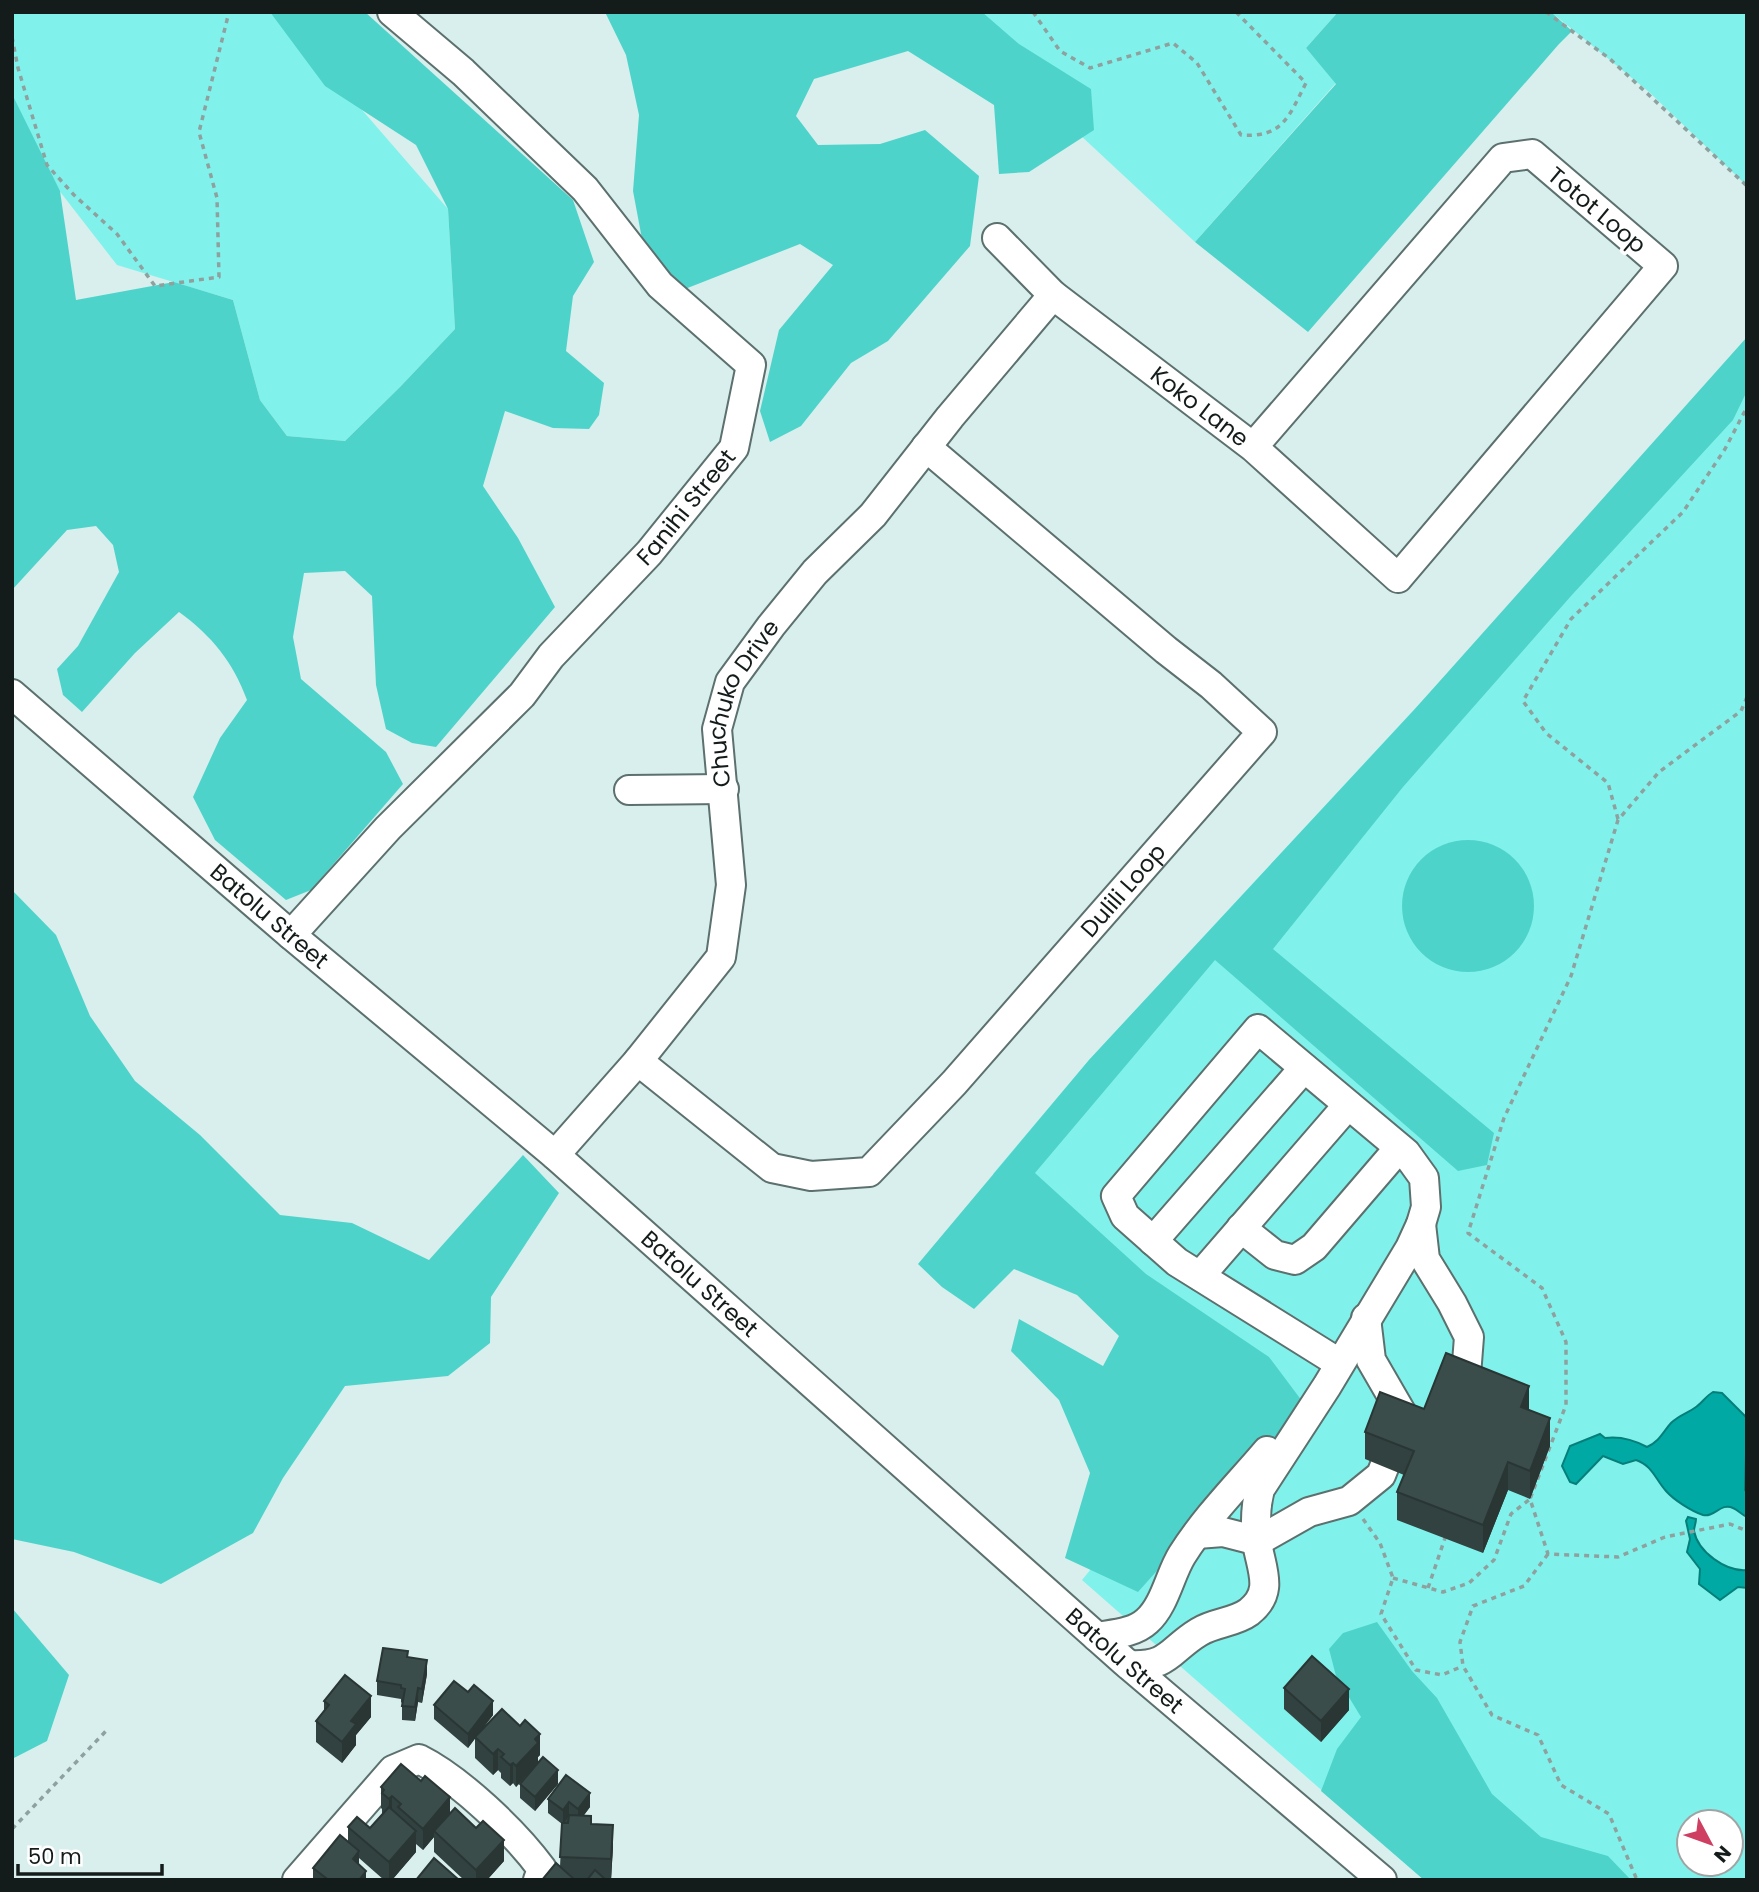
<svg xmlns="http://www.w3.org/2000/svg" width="1759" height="1892" font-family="Poppins,sans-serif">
<rect width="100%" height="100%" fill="#d8efed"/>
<g fill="#81f2eb" fill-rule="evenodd">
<polygon points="12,12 277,12 448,209 455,329 400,387 345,441 287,436 260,400 233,300 117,265 37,162 12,99"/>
<polygon points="982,12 1338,12 1306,48 1336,83 1195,242 1036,94"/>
<polygon points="1551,12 1747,12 1747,186 1649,92"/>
<path d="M1747,338v1542h-323l-342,-300 79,-97 -24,-190 -144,-119 96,-114 372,-401zM1689,1822h42v42h-42z"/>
</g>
<g fill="#4ed3cb">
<path d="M270,12h95l208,188 21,62 -21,34 -7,55 38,32 -5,32 -10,14 -36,-1 -48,-17 -22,75 35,52 37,69 -119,140 -24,-4 -26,-14 -10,-44 -4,-89 -27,-25 -41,2 -11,64 8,42 85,73 17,32 -92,106 -25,10 -71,-60 -22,-43 27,-59 27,-38c-14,-38 -35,-64 -68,-88l-44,41 -53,59 -19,-17 -6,-26 21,-23 41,-74 -6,-27 -17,-19 -29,4 -55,60v-496l48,97 16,109 98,-18 59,18 27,100 27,36 58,5 55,-54 55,-58 -7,-120 -32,-64 -91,-59z"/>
<polygon points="605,12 982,12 1019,44 1091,89 1094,130 1029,172 999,174 994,105 908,51 814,79 796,116 818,145 880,144 925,130 979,176 970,246 888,341 851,363 801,426 770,442 760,411 779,330 833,265 800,244 685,289 645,255 633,191 639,115 626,55"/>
<polygon points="1338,12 1551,12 1572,31 1559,44 1308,332 1195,242 1336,84 1306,48"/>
<polygon points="1747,337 1747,391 1733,420 1571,596 1403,787 1273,949 1494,1133 1487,1165 1458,1171 1215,960 1035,1173 1146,1274 1269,1357 1305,1405 1138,1592 1065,1558 1090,1473 1059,1400 1011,1351 1019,1319 1103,1366 1119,1336 1077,1295 1014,1269 974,1309 942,1287 918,1264 1089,1060 1414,710"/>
<circle cx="1468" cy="906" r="66"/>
<polygon points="12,890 56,935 90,1016 135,1081 200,1135 280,1215 352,1223 429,1260 523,1155 559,1193 491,1297 490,1343 448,1376 345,1386 283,1478 253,1533 161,1584 74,1552 12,1539"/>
<polygon points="12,1608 69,1675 47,1741 12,1759"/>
<polygon points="1377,1622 1412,1671 1437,1698 1492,1794 1541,1837 1608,1856 1631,1880 1424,1880 1321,1791 1337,1749 1361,1717 1336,1676 1329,1649 1343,1633"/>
</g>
<g fill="#00a9a3" stroke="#067f7a" stroke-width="2">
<path d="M1713,1392l9,1 25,25 -2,72 2,2v25c-5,-2 -9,-7 -14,-9 -12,-6 -19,10 -30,7 -12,-4 -29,-15 -37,-24 -11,-12 -13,-25 -30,-31l-13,4 -20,-8 -27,28 -6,-2 -8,-16 8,-20 30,-12 5,4c15,-2 29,2 42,9 12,-5 16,-15 24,-24 8,-8 17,-10 25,-16 6,-4 10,-11 17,-15z"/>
<path d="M1688,1517l8,2c0,4 -2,8 -2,12 4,21 32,41 53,39v18l-9,-1 -18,13 -21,-16 1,-15 -13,-17 3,-13 -4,-18z"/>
</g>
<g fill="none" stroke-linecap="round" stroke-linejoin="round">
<defs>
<g id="minor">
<path id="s1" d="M997,238l56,57 200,152 145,131 265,-312 -131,-112 -29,4 -250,289"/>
<path id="s2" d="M12,694l279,241 264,220 569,506 258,219"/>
<polyline points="629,790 724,789"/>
<path id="s3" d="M291,935l97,-107 134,-133 29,-39 98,-103 85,-105 17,-83 -91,-80 -75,-96 -122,-117 -71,-60"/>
<path id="s4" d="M638,1061l134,107 39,8 58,-4 85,-89 308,-351 -51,-47 -45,-35 -240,-203"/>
<path id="s5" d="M555,1155l83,-94 83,-104 10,-72 -14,-156 13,-47 41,-56 44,-54 58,-57 77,-98 103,-122"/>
<polyline points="1421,1224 1425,1259 1452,1303 1469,1337 1465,1388"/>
<polyline points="1241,1228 1275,1255 1295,1260 1314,1247 1399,1148"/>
<polyline points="1153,1241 1304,1068"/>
<polyline points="1200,1276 1348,1105"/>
<polyline points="1197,1534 1223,1532 1258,1541 1309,1512 1349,1501 1381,1475 1404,1417 1371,1360 1366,1318"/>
<path d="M1097,1637c17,-3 37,-4 50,-16 18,-16 23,-47 35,-66 24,-38 57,-71 85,-104"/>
<path d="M1129,1665c41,2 40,-15 70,-33 16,-10 35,-9 50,-20 24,-19 14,-39 9,-64 -3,-20 -3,-40 2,-59l67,-103 83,-138 11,-24 5,-17 -2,-29 -18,-25 -148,-124 -142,167 9,20 52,46 162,101"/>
<path d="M297,1880l96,-110 26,-11c40,20 96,73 123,110l-4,11"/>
</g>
</defs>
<use href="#minor" stroke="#5c706e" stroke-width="32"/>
<g stroke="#8fa19f" stroke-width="3.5" stroke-dasharray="5 5" stroke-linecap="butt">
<path d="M1033,12l27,39 30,17 83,-25 24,20 44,72c42,3 48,-19 65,-52l-70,-71"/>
<polyline points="1546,12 1610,59 1747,186"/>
<polyline points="12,37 18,68 47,165 74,195 117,234 155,286 219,277 217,198 199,132 229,12"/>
<polyline points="1747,697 1741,711 1659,772 1618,820 1571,976 1504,1118 1468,1233 1542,1288 1566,1342 1566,1405 1530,1499 1548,1554 1618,1557 1665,1537 1730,1524 1747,1531"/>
<polyline points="1618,819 1608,783 1546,733 1523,701 1571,619 1683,512 1725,449 1747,407"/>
<polyline points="1363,1519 1380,1543 1393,1578 1381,1614 1416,1670 1442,1675 1463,1666"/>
<polyline points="1548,1554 1524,1586 1473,1606 1460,1642 1463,1666 1492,1715 1538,1735 1561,1785 1609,1814 1637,1880"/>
<polyline points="1393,1578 1443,1592 1469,1583 1494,1560 1511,1514 1530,1499"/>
<polyline points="1428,1588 1445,1538"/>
<polyline points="12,1829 106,1731"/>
</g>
<use href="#minor" stroke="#fff" stroke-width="28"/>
</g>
<g fill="#324240">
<polygon points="1424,1409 1529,1410 1550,1446 1530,1499 1508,1490 1483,1553 1397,1520 1397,1492 1404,1475 1365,1459 1365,1432"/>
<polygon points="408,1657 427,1674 422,1703 418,1702 415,1721 402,1720 402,1703 401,1702 401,1699 377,1695 377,1681"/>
<polygon points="1284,1688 1349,1710 1321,1742 1284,1709"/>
<polygon points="324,1701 371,1717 356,1735 356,1745 342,1763 316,1742 316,1721 324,1711"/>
<polygon points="434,1705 493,1715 479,1733 540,1755 538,1757 538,1763 516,1787 513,1783 510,1786 501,1778 501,1773 498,1770 493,1775 475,1758 475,1738 468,1748 434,1719"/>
<polygon points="566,1775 590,1807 584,1815 613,1846 611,1880 573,1878 560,1867 562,1824 548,1813 548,1799"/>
<polygon points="520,1784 558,1784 535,1811 520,1798"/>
<polygon points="381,1787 450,1813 504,1861 487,1880 464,1880 434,1852 434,1837 423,1850 416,1844 416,1852 392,1880 384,1880 359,1858 359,1865 366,1880 313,1880 313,1868 348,1842 348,1827 370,1828 382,1814 382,1809 381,1808"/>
</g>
<g fill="#293634">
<polygon points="1529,1386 1529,1413 1521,1407"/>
<polygon points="1550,1418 1550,1446 1530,1499 1530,1471"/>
<polygon points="1508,1462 1508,1490 1483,1553 1483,1525"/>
<polygon points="427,1660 427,1674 422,1703 422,1689"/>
<polygon points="418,1688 418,1702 415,1721 415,1707"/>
<polygon points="1349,1689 1349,1710 1321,1742 1321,1721"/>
<polygon points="371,1696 371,1717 356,1735 356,1745 342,1763 342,1742 351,1721"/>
<polygon points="493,1701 493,1715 468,1748 468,1734"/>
<polygon points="540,1734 540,1755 538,1757 538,1763 516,1787 516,1766 535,1739"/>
<polygon points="498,1749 498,1770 493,1775 493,1754"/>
<polygon points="513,1763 513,1783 510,1786 510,1765"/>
<polygon points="558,1770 558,1784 535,1811 535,1797"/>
<polygon points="590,1793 590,1807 578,1823 578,1809"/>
<polygon points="392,1796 392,1817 389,1820 389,1799"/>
<polygon points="450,1797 450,1818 434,1831 434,1837 423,1850 423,1829"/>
<polygon points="569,1802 569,1816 563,1824 563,1810"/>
<polygon points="613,1825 613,1846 611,1880 611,1859"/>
<polygon points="416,1831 416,1852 392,1880 389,1880 389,1862"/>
<polygon points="504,1840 504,1861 487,1880 476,1880 476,1870"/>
<polygon points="359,1851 359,1872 353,1859"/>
<polygon points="366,1871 366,1880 359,1880"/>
</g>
<g fill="#3a4d4b" stroke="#293634" stroke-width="2">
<polygon points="1446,1353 1529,1386 1521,1407 1550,1418 1530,1471 1508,1462 1483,1525 1397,1492 1414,1451 1365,1432 1380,1392 1424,1409"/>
<polygon points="383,1648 408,1651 407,1657 427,1660 422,1689 418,1688 415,1707 402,1706 405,1689 401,1688 401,1685 377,1681"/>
<polygon points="1312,1656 1349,1689 1321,1721 1284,1688"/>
<polygon points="345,1675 371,1696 351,1721 356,1724 342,1742 316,1721 329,1705 324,1701"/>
<polygon points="454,1681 468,1692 474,1685 493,1701 468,1734 434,1705"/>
<polygon points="502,1709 520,1726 525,1720 540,1734 535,1739 538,1743 516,1766 513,1763 510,1765 501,1757 504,1754 498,1749 493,1754 475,1737"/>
<polygon points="543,1757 558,1770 535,1797 520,1784"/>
<polygon points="401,1764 421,1781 425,1776 450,1797 423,1829 398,1807 401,1804 392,1796 389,1799 382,1793 384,1790 381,1787"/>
<polygon points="566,1775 590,1793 578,1809 569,1802 563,1810 548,1799"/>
<polygon points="389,1807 416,1831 389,1862 348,1827 357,1817 370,1828"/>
<polygon points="455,1808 476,1828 483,1821 504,1840 476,1870 434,1831"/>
<polygon points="569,1815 591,1816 591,1824 613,1825 611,1859 560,1857 562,1823 568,1823"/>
<polygon points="340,1835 359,1851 353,1859 366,1871 359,1880 325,1880 326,1878 313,1868"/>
<polygon points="434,1858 459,1880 416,1880"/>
<polygon points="556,1863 575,1880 542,1880"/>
<polygon points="595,1870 606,1880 587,1880"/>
</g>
<g text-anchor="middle" stroke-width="7" stroke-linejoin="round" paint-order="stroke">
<g font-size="23" fill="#141c1b" stroke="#fff">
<text transform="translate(1597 210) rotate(40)" y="8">Totot Loop</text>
<text dy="8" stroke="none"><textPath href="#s1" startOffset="264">Koko Lane</textPath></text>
<text dy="8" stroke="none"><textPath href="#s3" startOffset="583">Fanihi Street</textPath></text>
<text dy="8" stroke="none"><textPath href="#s5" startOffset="520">Chuchuko Drive</textPath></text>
<text dy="8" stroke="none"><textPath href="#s4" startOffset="649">Dulili Loop</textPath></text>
<text dy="8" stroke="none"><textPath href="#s2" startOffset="340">Batolu Street</textPath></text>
<text dy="8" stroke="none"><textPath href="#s2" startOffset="906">Batolu Street</textPath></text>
<text dy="8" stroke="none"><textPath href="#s2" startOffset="1474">Batolu Street</textPath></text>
</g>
</g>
<rect width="1759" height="1892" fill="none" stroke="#141c1b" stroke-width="28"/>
<g transform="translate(1710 1843) rotate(131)"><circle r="33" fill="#ffffff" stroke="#a1a4a4" stroke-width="2"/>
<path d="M0-5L12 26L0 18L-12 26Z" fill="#ce3f62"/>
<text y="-10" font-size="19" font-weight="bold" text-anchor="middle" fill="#141c1b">N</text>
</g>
<path d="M18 1864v10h144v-10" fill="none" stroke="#141c1b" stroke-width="3.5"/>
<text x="28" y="1864" font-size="21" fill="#141c1b" stroke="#ffffff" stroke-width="5" paint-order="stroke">50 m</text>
</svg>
